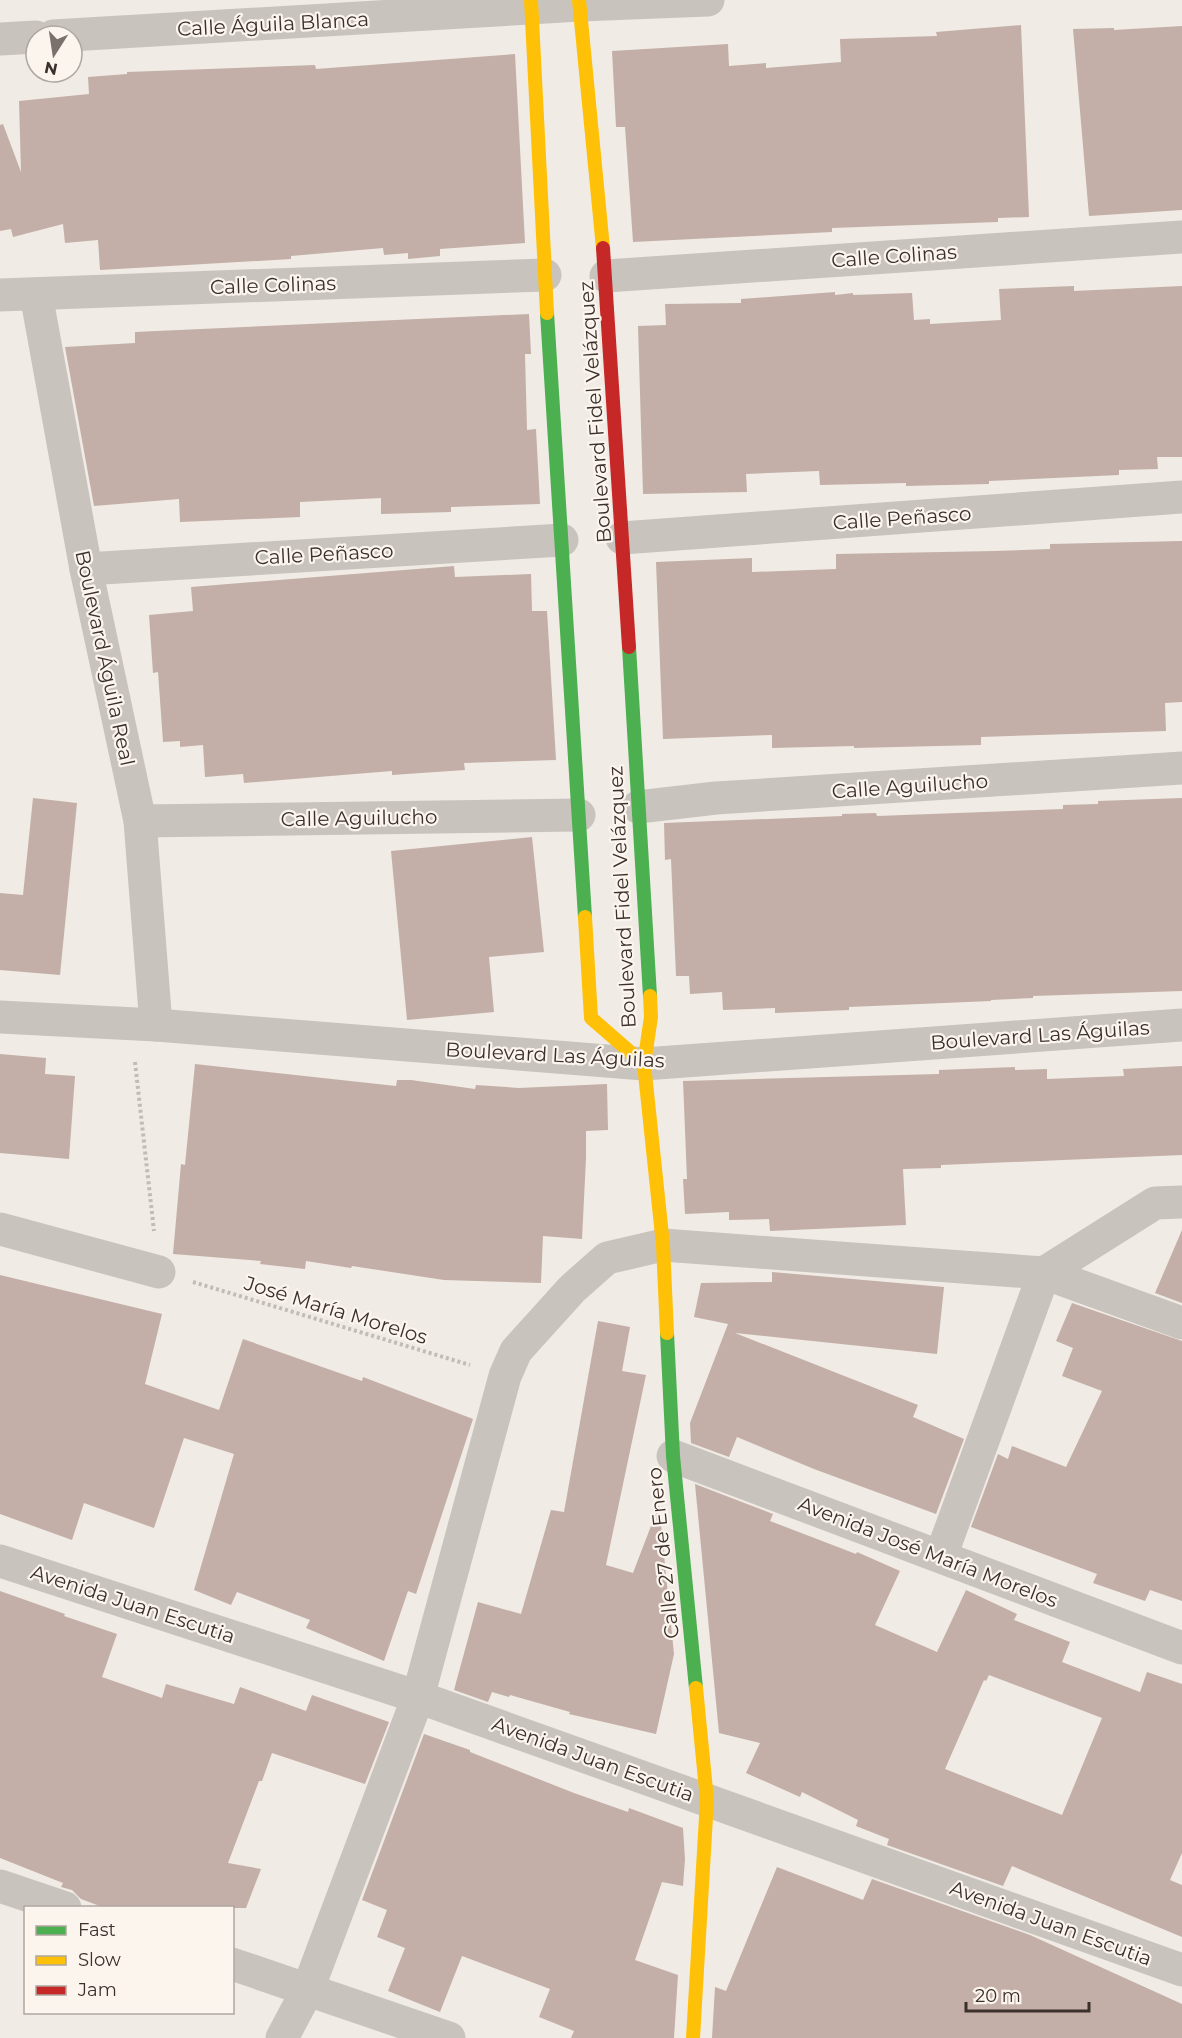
<svg xmlns="http://www.w3.org/2000/svg" width="1182" height="2038" font-family="Montserrat,sans-serif">
<rect width="100%" height="100%" fill="#f0ebe5"/>
<g fill="#c3afa7" fill-rule="evenodd">
<polygon points="1021,25 1029,217 998,218 998,222 832,228 832,232 633,242 625,127 616,127 612,51 728,44 729,66 766,63 766,68 841,62 840,39 937,36 936,32"/>
<polygon points="1182,26 1182,210 1089,216 1073,29 1114,28 1114,30"/>
<polygon points="515,54 525,243 440,249 440,256 408,259 408,253 384,255 383,248 291,256 291,259 100,270 98,240 65,243 63,224 13,237 11,229 0,231 0,125 3,124 21,172 19,101 89,94 88,77 127,74 127,72 315,65 316,69"/>
<polygon points="1074,286 1074,291 1182,286 1182,457 1157,457 1158,469 1119,470 1119,475 989,481 989,484 906,486 906,483 820,485 819,471 746,474 747,492 643,494 638,326 666,325 665,304 741,303 741,299 835,292 835,295 853,293 853,295 912,293 914,320 930,319 930,324 1001,320 999,289"/>
<polygon points="529,314 531,354 525,354 527,430 536,429 540,504 451,507 451,512 381,514 381,498 300,502 300,517 180,522 179,499 94,506 65,347 135,343 135,332"/>
<polygon points="1182,541 1182,702 1165,703 1166,731 981,737 981,745 854,748 854,746 772,748 772,735 663,739 656,562 752,558 752,572 836,569 836,554 995,551 1050,549 1050,544"/>
<polygon points="454,566 455,577 531,574 532,611 547,611 556,760 464,763 465,770 392,775 392,771 244,783 243,774 205,777 203,745 180,747 180,741 163,742 158,672 153,673 149,615 193,611 191,587"/>
<polygon points="33,798 77,803 60,975 0,970 0,893 23,895"/>
<polygon points="1182,798 1182,991 1033,996 1033,998 991,1000 991,1001 849,1007 849,1010 775,1013 775,1008 723,1010 722,992 690,994 689,976 676,976 671,859 665,860 664,823 842,816 842,814 876,813 877,816 1063,809 1063,805 1098,804 1098,801"/>
<polygon points="532,837 544,952 489,957 494,1012 407,1020 391,851"/>
<polygon points="0,1054 46,1058 45,1074 75,1076 69,1159 0,1153"/>
<polygon points="195,1064 396,1086 397,1080 411,1080 475,1089 476,1085 519,1088 607,1084 608,1130 586,1131 586,1158 582,1239 543,1236 541,1283 444,1280 352,1266 351,1268 306,1261 305,1269 260,1264 261,1261 173,1254 181,1164 185,1165"/>
<polygon points="1182,1066 1182,1155 941,1165 941,1168 903,1169 906,1225 770,1231 769,1219 729,1220 729,1212 685,1214 683,1179 687,1179 683,1081 939,1074 939,1070 1015,1067 1015,1070 1047,1069 1047,1079 1124,1076 1123,1069"/>
<polygon points="1182,1230 1182,1303 1155,1293"/>
<polygon points="772,1272 944,1287 937,1354 735,1333 918,1405 913,1417 964,1439 936,1514 814,1469 737,1437 729,1457 691,1443 690,1423 728,1324 694,1317 701,1283 772,1282"/>
<polygon points="0,1275 162,1314 145,1384 219,1410 243,1339 362,1381 363,1377 473,1419 416,1594 408,1591 384,1661 306,1628 310,1620 237,1592 231,1605 194,1590 234,1454 184,1438 154,1528 84,1503 72,1540 0,1514"/>
<polygon points="1072,1303 1182,1341 1182,1601 1150,1590 1145,1601 1093,1583 1097,1574 971,1527 998,1454 1008,1459 1012,1446 1066,1467 1102,1391 1062,1376 1073,1348 1056,1341"/>
<polygon points="598,1321 630,1327 622,1371 646,1375 606,1565 633,1573 659,1505 674,1654 656,1734 569,1714 570,1712 510,1695 509,1697 492,1692 488,1702 454,1690 478,1602 521,1614 551,1510 564,1512"/>
<path d="M695,1484l78,30 -3,7 86,33 1,-2 43,19 -25,54 62,27 29,-62 51,24 -3,6 56,22 -8,20 78,30 7,-20 35,12v169l-12,27 12,5v52l-170,-71 -9,20 -116,-41 2,-6 -33,-13 2,-6 -56,-28 -2,5 -54,-24 14,-30 -41,-10zM989,1675l113,43 -40,97 -117,-46 39,-89 2,1z"/>
<polygon points="0,1591 65,1614 64,1616 117,1634 102,1677 162,1698 166,1684 234,1704 240,1687 306,1711 312,1695 389,1722 365,1784 272,1753 262,1781 259,1781 228,1863 261,1869 246,1908 105,1908 81,1899 72,1890 61,1887 63,1883 0,1858"/>
<polygon points="424,1734 470,1750 470,1752 574,1793 628,1812 629,1808 683,1828 685,1859 683,1886 662,1882 635,1960 678,1975 674,2038 571,2038 574,2031 539,2017 550,1989 462,1956 440,2012 388,1991 405,1948 377,1937 387,1910 362,1900"/>
<polygon points="777,1867 863,1900 872,1879 1030,1935 1182,2004 1182,2038 712,2038 715,1987 726,1991"/>
</g>
<g fill="none" stroke-linecap="round" stroke-linejoin="round">
<g stroke="#c2bbb6" stroke-width="4" stroke-dasharray="3 3" stroke-linecap="butt">
<polyline points="135,1062 154,1231"/>
<polyline points="193,1282 470,1365"/>
</g>
<g stroke="#c9c3be" stroke-width="33">
<polyline points="53,36 580,5 708,0"/>
<polyline points="0,39 36,37"/>
<polyline points="606,276 1182,237"/>
<polyline points="36,294 86,569 140,821 156,1025"/>
<polyline points="0,295 545,275"/>
<polyline points="622,538 1182,497"/>
<polyline points="86,569 562,540"/>
<polyline points="638,807 716,798 1182,768"/>
<polyline points="140,821 579,815"/>
<polyline points="0,1017 156,1025 644,1064 1182,1025"/>
<polyline points="0,1229 159,1272"/>
<polyline points="673,1456 1182,1648"/>
<polyline points="941,1556 1044,1273 1155,1203 1182,1202"/>
<polyline points="0,1561 418,1697 1182,1970"/>
<polyline points="0,1886 65,1908"/>
<polyline points="232,1964 449,2038"/>
<polyline points="282,2038 308,1989 418,1697 505,1376 516,1351 572,1289 607,1258 663,1245 1044,1273 1182,1323"/>
</g>
<g stroke="#4caf50" stroke-width="14">
<polyline points="547,313 585,917"/>
<polyline points="629,647 650,996"/>
<polyline points="667,1333 673,1456 696,1688"/>
</g>
<g stroke="#ffc107" stroke-width="14">
<polyline points="531,0 547,313"/>
<polyline points="579,0 603,248"/>
<polyline points="585,917 591,1018 644,1064"/>
<polyline points="650,996 651,1017 644,1064 663,1245 667,1333"/>
<polyline points="693,2038 707,1800 696,1688"/>
</g>
<polyline stroke="#c62828" stroke-width="14" points="603,248 629,647"/>
</g>
<g text-anchor="middle" stroke-width="4.5" stroke-linejoin="round" paint-order="stroke">
<g font-size="20" fill="#3b302b" stroke="#fbf5ee">
<text transform="translate(273 24) rotate(-3)" y="7">Calle Águila Blanca</text>
<text transform="translate(894 256) rotate(-4)" y="7">Calle Colinas</text>
<text transform="translate(273 285) rotate(-2)" y="7">Calle Colinas</text>
<text transform="translate(595 412) rotate(-94)" y="7">Boulevard Fidel Velázquez</text>
<text transform="translate(902 518) rotate(-4)" y="7">Calle Peñasco</text>
<text transform="translate(324 554) rotate(-3)" y="7">Calle Peñasco</text>
<text transform="translate(105 658) rotate(78)" y="7">Boulevard Águila Real</text>
<text transform="translate(910 786) rotate(-4)" y="7">Calle Aguilucho</text>
<text transform="translate(359 818) rotate(-1)" y="7">Calle Aguilucho</text>
<text transform="translate(622 897) rotate(-93)" y="7">Boulevard Fidel Velázquez</text>
<text transform="translate(1040 1035) rotate(-4)" y="7">Boulevard Las Águilas</text>
<text transform="translate(555 1055) rotate(3)" y="7">Boulevard Las Águilas</text>
<text transform="translate(336 1310) rotate(17)" y="7">José María Morelos</text>
<text transform="translate(928 1552) rotate(21)" y="7">Avenida José María Morelos</text>
<text transform="translate(663 1553) rotate(-96)" y="7">Calle 27 de Enero</text>
<text transform="translate(133 1604) rotate(18)" y="7">Avenida Juan Escutia</text>
<text transform="translate(593 1759) rotate(20)" y="7">Avenida Juan Escutia</text>
<text transform="translate(1051 1923) rotate(20)" y="7">Avenida Juan Escutia</text>
</g>
</g>
<rect x="24" y="1906" width="210" height="108" fill="#fbf5ee" stroke="#aea6a0" stroke-width="1.5"/>
<rect x="36" y="1926" width="30" height="9" fill="#4caf50" stroke="#aea6a0" stroke-width="1.5"/>
<text x="78" y="1936" font-size="18" fill="#3b302b">Fast</text>
<rect x="36" y="1956" width="30" height="9" fill="#ffc107" stroke="#aea6a0" stroke-width="1.5"/>
<text x="78" y="1966" font-size="18" fill="#3b302b">Slow</text>
<rect x="36" y="1986" width="30" height="9" fill="#c62828" stroke="#aea6a0" stroke-width="1.5"/>
<text x="78" y="1996" font-size="18" fill="#3b302b">Jam</text>
<g transform="translate(54 54) rotate(192)"><circle r="28" fill="#fbf5ee" stroke="#aea6a0" stroke-width="1.5"/>
<path d="M0-4.5L10 22L0 15L-10 22Z" fill="#7a716c"/>
<text y="-9" font-size="16" font-weight="bold" text-anchor="middle" fill="#3b302b">N</text>
</g>
<path d="M966 2002v9h123v-9" fill="none" stroke="#3b302b" stroke-width="3"/>
<text x="975" y="2002" font-size="18" fill="#3b302b" stroke="#fbf5ee" stroke-width="4.5" paint-order="stroke">20 m</text>
</svg>
